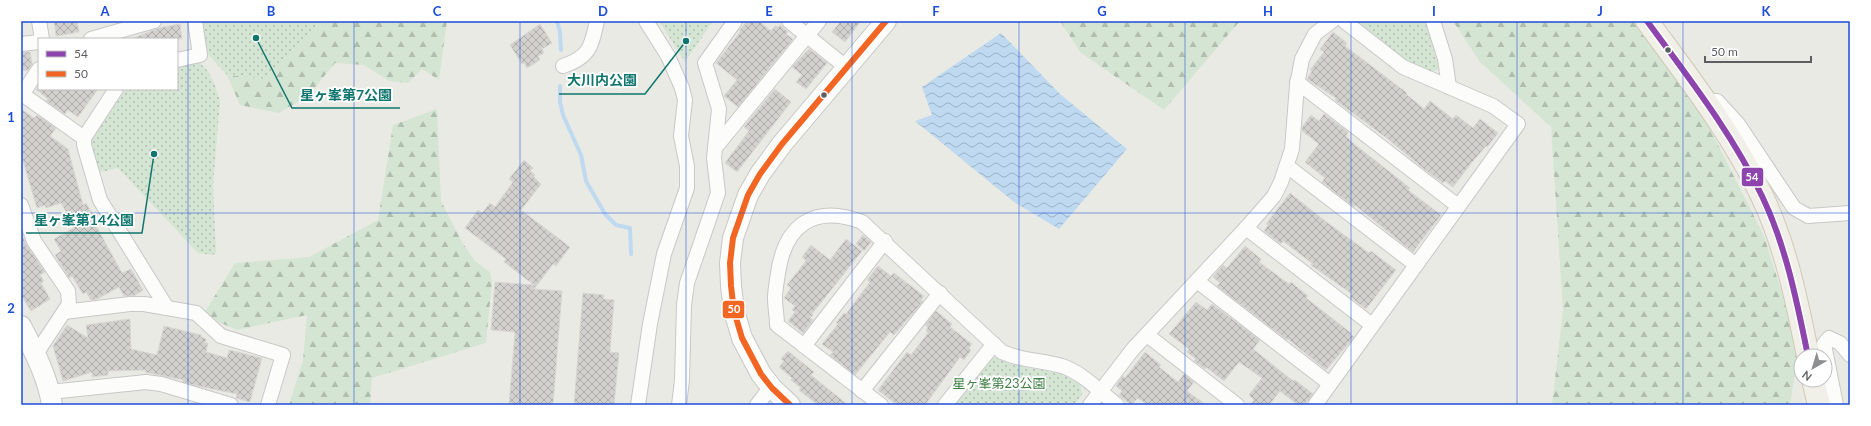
<svg xmlns="http://www.w3.org/2000/svg" width="1871" height="426" font-family="Lato,'Noto Sans JP',sans-serif">
<defs>
<pattern id="forest-firs" width="22" height="20" patternUnits="userSpaceOnUse"><rect width="22" height="20" fill="#d5e5d3"/><path d="M5 1l3.5 6h-7zM16 11l3.5 6h-7z" fill="#b0bdaf"/></pattern>
<pattern id="park-dots" width="8" height="8" patternUnits="userSpaceOnUse"><rect width="8" height="8" fill="#d5e5d3"/><path d="M2 2h.1M6 6h.1" fill="none" stroke="#b0bdaf" stroke-width="1.8" stroke-linecap="round"/></pattern>
<pattern id="water-waves" width="16" height="10" patternUnits="userSpaceOnUse"><rect width="16" height="10" fill="#bed9f0"/><path d="M0 5q4-4 8 0t8 0" fill="none" stroke="#9eb3c6"/></pattern>
<pattern id="building-cross-hatch" width="8" height="8" patternUnits="userSpaceOnUse"><rect width="8" height="8" fill="#d2d1ce"/><path d="M0 0l8 8M0 8l8-8" fill="none" stroke="#aeadab"/></pattern>
</defs>
<rect width="100%" height="100%" fill="#eaeae5"/>
<g fill="url(#forest-firs)">
<polygon points="324,21 447,21 439,80 422,69 408,83 389,81 364,65 335,63 307,97 278,113 240,105 227,75 266,79 322,25"/>
<polygon points="1060,21 1248,21 1239,22 1164,110 1081,53"/>
<polygon points="1453,21 1634,21 1704,117 1764,236 1799,348 1790,405 1552,405 1563,310 1551,127 1480,62"/>
<polygon points="437,109 441,201 462,242 475,261 490,272 492,282 486,343 372,378 370,405 289,405 303,360 307,315 237,330 203,315 235,263 309,257 378,220 393,125"/>
</g>
<g fill="url(#park-dots)">
<polygon points="201,21 324,21 322,25 266,79 227,75 205,51"/>
<polygon points="659,21 713,21 685,62"/>
<polygon points="1355,21 1425,21 1439,68 1432,73 1406,61"/>
<polygon points="198,61 208,71 215,85 220,101 213,186 216,252 213,255 198,253 118,168 102,172 98,169 90,141 126,89 177,89 177,66"/>
<path d="M998,356c24,16 36,9 60,17 9,2 15,7 22,12l2,10 -8,10h-119l36,-48z"/>
</g>
<polygon fill="url(#water-waves)" points="1001,33 1060,94 1127,149 1059,229 1014,202 915,121 932,115 922,87"/>
<g fill="none" stroke-linecap="round" stroke-linejoin="round">
<g stroke="#bed9f0" stroke-width="4">
<polyline points="557,21 560,32 561,50"/>
<polyline points="560,86 560,102 563,115 581,155 586,181 605,214 616,225 630,228 631,254"/>
</g>
</g>
<g fill="url(#building-cross-hatch)" stroke="#dad8d4">
<polygon points="54,21 77,21 79,32 56,36"/>
<polygon points="747,21 759,21 771,31 775,26 778,27 780,25 788,32 786,34 793,39 738,107 724,96 737,80 716,63 740,32 739,31"/>
<polygon points="841,21 861,21 845,42 832,32"/>
<polygon points="180,24 182,39 131,39 159,28"/>
<polygon points="540,24 552,43 542,49 544,53 538,56 540,60 527,68 524,63 522,64 510,45"/>
<polygon points="1333,32 1347,43 1345,46 1407,93 1406,94 1424,109 1430,101 1453,119 1456,115 1473,128 1480,119 1498,133 1487,147 1486,146 1473,161 1453,187 1445,181 1443,183 1424,169 1388,139 1335,100 1336,98 1307,79 1312,71 1310,70 1324,52 1320,49"/>
<polygon points="809,49 827,63 806,89 796,82 802,75 792,67"/>
<polygon points="21,52 30,52 32,64 28,70 21,71"/>
<polygon points="36,89 98,89 78,117 68,110 65,114 46,101 48,99"/>
<polygon points="775,89 791,102 737,172 725,163 749,131 744,127"/>
<polygon points="21,109 34,118 37,115 56,128 50,136 68,149 83,205 86,203 96,221 94,222 122,273 131,269 143,290 134,296 124,296 119,287 97,299 91,300 86,292 83,294 72,276 69,278 67,274 55,255 61,251 54,239 75,227 61,203 46,208 45,205 37,208 21,154"/>
<polygon points="1324,114 1348,132 1346,136 1353,143 1410,188 1408,190 1441,215 1413,252 1355,205 1354,207 1322,182 1325,178 1305,162 1319,144 1302,131 1302,127 1311,115 1319,121"/>
<polygon points="524,160 533,168 530,171 535,175 534,177 541,184 521,210 570,247 556,266 553,264 534,289 562,291 553,405 509,405 515,332 491,330 495,282 534,285 504,262 506,259 465,228 478,210 482,213 490,203 495,207 513,182 509,179"/>
<polygon points="1290,193 1325,221 1369,253 1371,251 1396,270 1366,309 1350,297 1352,294 1311,265 1313,264 1283,241 1281,244 1264,231 1268,225 1266,224"/>
<polygon points="21,231 27,246 45,272 40,275 44,281 41,283 50,299 31,311 21,295"/>
<polygon points="863,235 871,242 864,251 856,244"/>
<polygon points="846,239 862,251 812,314 813,315 810,318 813,320 803,333 788,321 795,312 792,310 795,306 784,298 791,288 787,285 806,261 802,257 811,245 830,260"/>
<polygon points="1245,246 1261,259 1259,262 1289,284 1291,282 1308,296 1306,298 1351,333 1350,334 1354,337 1326,370 1288,339 1287,340 1217,286 1220,283 1213,277 1223,265 1227,268"/>
<polygon points="878,266 891,276 894,273 924,296 921,300 923,301 894,335 890,332 855,375 830,355 833,352 822,344 838,324 836,323 844,313 846,314 870,282 867,280"/>
<polygon points="583,293 604,295 603,299 614,300 610,352 619,353 614,405 574,405"/>
<polygon points="1196,302 1207,310 1212,304 1260,340 1253,349 1293,381 1295,380 1313,394 1304,405 1298,405 1280,391 1269,405 1250,405 1254,400 1249,395 1262,378 1239,362 1224,381 1206,367 1205,369 1194,361 1196,359 1187,352 1189,349 1169,334"/>
<polygon points="936,311 952,324 950,327 972,344 969,348 971,350 964,360 960,357 925,405 897,405 878,390 907,352 911,355 928,333 926,331 928,327 925,325"/>
<polygon points="130,319 131,349 157,355 164,326 201,335 201,337 206,339 205,343 208,343 206,352 227,358 229,350 262,358 250,402 236,398 237,394 193,385 183,382 183,380 145,372 146,370 108,371 108,375 92,377 92,372 63,381 53,346 67,325 88,338 86,325"/>
<polygon points="788,351 814,372 811,375 848,405 818,405 799,390 801,388 791,380 792,378 779,367 784,361 781,359"/>
<polygon points="1145,352 1161,365 1159,367 1178,382 1184,374 1194,382 1187,391 1206,405 1147,405 1138,398 1131,405 1119,395 1122,391 1116,386 1123,376 1125,378"/>
</g>
<g fill="none" stroke-linecap="round" stroke-linejoin="round">
<defs>
<g id="street">
<polyline points="39,21 42,39"/>
<polyline points="789,21 847,68"/>
<polyline points="1433,21 1445,59 1449,87"/>
<polyline points="91,39 154,21"/>
<polyline points="21,44 39,42"/>
<polyline points="177,60 200,55 195,21"/>
<path d="M563,66c27,-9 28,-19 34,-45"/>
<polyline points="1297,82 1458,206"/>
<polyline points="116,89 84,138 84,145 100,200 167,308"/>
<polyline points="22,94 84,138"/>
<polyline points="21,96 39,69"/>
<polyline points="1709,102 1717,101 1738,124 1794,208 1808,216 1850,213"/>
<polyline points="715,148 819,21"/>
<polyline points="1287,166 1416,265"/>
<polyline points="21,205 34,241 68,291 69,304 36,354"/>
<polyline points="1246,228 1372,325"/>
<polyline points="1197,281 1330,384"/>
<polyline points="64,312 130,304 144,304 196,313 221,336 283,355 268,405"/>
<polyline points="1147,335 1237,405"/>
<polyline points="804,346 885,241"/>
<polyline points="862,391 940,293"/>
<polyline points="50,392 146,382 161,384 231,405"/>
<polyline points="638,405 650,324 664,254 687,188 687,166 681,136 685,100 682,88 668,56 646,21"/>
<polyline points="679,405 682,380 684,305 687,283 718,193 714,158 719,109 705,63 735,21"/>
<polyline points="757,405 771,387"/>
<path d="M881,405l-104,-80c0,-9 -2,-18 -2,-27 0,-8 2,-17 3,-25 7,-48 36,-69 84,-51l140,130c20,9 40,8 60,14 21,7 38,26 55,39"/>
<polyline points="945,405 994,344"/>
<polyline points="1090,405 1133,349 1246,228 1274,196 1281,182 1292,149 1297,85 1302,59 1315,34 1332,21"/>
<polyline points="1315,405 1518,124 1493,106 1403,67 1344,21"/>
<polyline points="1836,405 1824,344 1829,338 1840,343 1850,355"/>
</g>
<g id="secondary">
<path d="M21,326c13,25 27,51 31,79"/>
<polyline points="790,405 772,388 761,374 742,338 734,311 731,286 730,263 733,238 748,195 760,174 782,144 886,21"/>
</g>
<g id="primary">
<path d="M1647,21c41,56 85,112 115,175 24,50 35,106 46,160"/>
<polyline points="1813,380 1819,405"/>
</g>
</defs>
<use href="#street" stroke="#c7c8c7" stroke-width="16"/>
<use href="#secondary" stroke="#c6c7c5" stroke-width="22"/>
<use href="#primary" stroke="#cfcab6" stroke-width="24"/>
<use href="#street" stroke="#fcfcfb" stroke-width="14"/>
<use href="#secondary" stroke="#fcfcfb" stroke-width="20"/>
<use href="#primary" stroke="#f1f0e8" stroke-width="22"/>
<defs>
<path id="bus-1" d="M1647,21c41,56 85,112 115,175 24,50 35,106 46,160"/>
<polyline id="bus-2" points="790,405 772,388 761,374 742,338 734,311 731,286 730,263 733,238 748,195 760,174 782,144 886,21"/>
</defs>
<use href="#bus-1" stroke="#fff" stroke-width="9"/>
<use href="#bus-2" stroke="#fff" stroke-width="9"/>
<use href="#bus-1" stroke="#8e44ad" stroke-width="6"/>
<use href="#bus-2" stroke="#f26522" stroke-width="6"/>
</g>
<path fill="none" stroke="#1d4ed8" stroke-width="1" stroke-opacity="0.55" d="M188,21v384M354,21v384M520,21v384M686,21v384M852,21v384M1019,21v384M1185,21v384M1351,21v384M1517,21v384M1683,21v384M21,213h1829"/>
<g fill="#5c5e62" stroke="#fff" stroke-width="1.5">
<circle cx="1668" cy="50" r="3.5"/>
<circle cx="824" cy="95" r="3.5"/>
</g>
<g text-anchor="middle" stroke-width="3.5" stroke-linejoin="round" paint-order="stroke">
<g font-size="13" fill="#3f7e43" stroke="#fff">
<text x="999" y="388">星ヶ峯第23公園</text>
</g>
</g>
<path fill="none" stroke="#0f766e" stroke-width="1.5" d="M686 41L645 94H559M256 38L292 108H400M154 154L142 233H26"/>
<g fill="#0f766e" stroke="#fff" stroke-width="1.5">
<circle cx="686" cy="41" r="4"/>
<circle cx="256" cy="38" r="4"/>
<circle cx="154" cy="154" r="4"/>
</g>
<g font-size="14" text-anchor="middle" font-weight="bold" fill="#0f766e" stroke="#fff" stroke-width="3.5" stroke-linejoin="round" paint-order="stroke">
<text x="602" y="85">大川内公園</text>
<text x="346" y="100">星ヶ峯第7公園</text>
<text x="84" y="225">星ヶ峯第14公園</text>
</g>
<g stroke="#fff" stroke-width="1.5">
<rect x="1741" y="167" width="23" height="20" rx="4" fill="#8e44ad"/>
<rect x="722" y="300" width="23" height="19" rx="4" fill="#f26522"/>
</g>
<g font-size="11" text-anchor="middle" font-weight="bold" fill="#fff">
<text x="1752" y="181">54</text>
<text x="734" y="313">50</text>
</g>
<rect width="1871" height="426" fill="none" stroke="#ffffff" stroke-width="44"/>
<rect x="38" y="38" width="140" height="52" fill="#ffffff" stroke="#bebfc0"/>
<rect x="46" y="51" width="20" height="6" fill="#8e44ad" stroke="#bebfc0"/>
<text x="74" y="58" font-size="12" fill="#5c5e62">54</text>
<rect x="46" y="71" width="20" height="6" fill="#f26522" stroke="#bebfc0"/>
<text x="74" y="78" font-size="12" fill="#5c5e62">50</text>
<g transform="translate(1813 368) rotate(218)"><circle r="19" fill="#ffffff" stroke="#bebfc0"/>
<path d="M0-3L7 15L0 10L-7 15Z" fill="#8e8f90"/>
<text y="-6" font-size="11" font-weight="bold" text-anchor="middle" fill="#5c5e62">N</text>
</g>
<path d="M1705 56v6h106v-6" fill="none" stroke="#5c5e62" stroke-width="2"/>
<text x="1711" y="56" font-size="12" fill="#5c5e62" stroke="#ffffff" stroke-width="3" paint-order="stroke">50 m</text>
<rect x="22" y="22" width="1827" height="382" fill="none" stroke="#1d4ed8" stroke-width="1.5"/>
<g font-size="13" text-anchor="middle" font-weight="bold" fill="#1d4ed8">
<text x="105" y="16">A</text>
<text x="271" y="16">B</text>
<text x="437" y="16">C</text>
<text x="603" y="16">D</text>
<text x="769" y="16">E</text>
<text x="936" y="16">F</text>
<text x="1102" y="16">G</text>
<text x="1268" y="16">H</text>
<text x="1434" y="16">I</text>
<text x="1600" y="16">J</text>
<text x="1766" y="16">K</text>
<text x="11" y="122">1</text>
<text x="11" y="313">2</text>
</g>
</svg>
